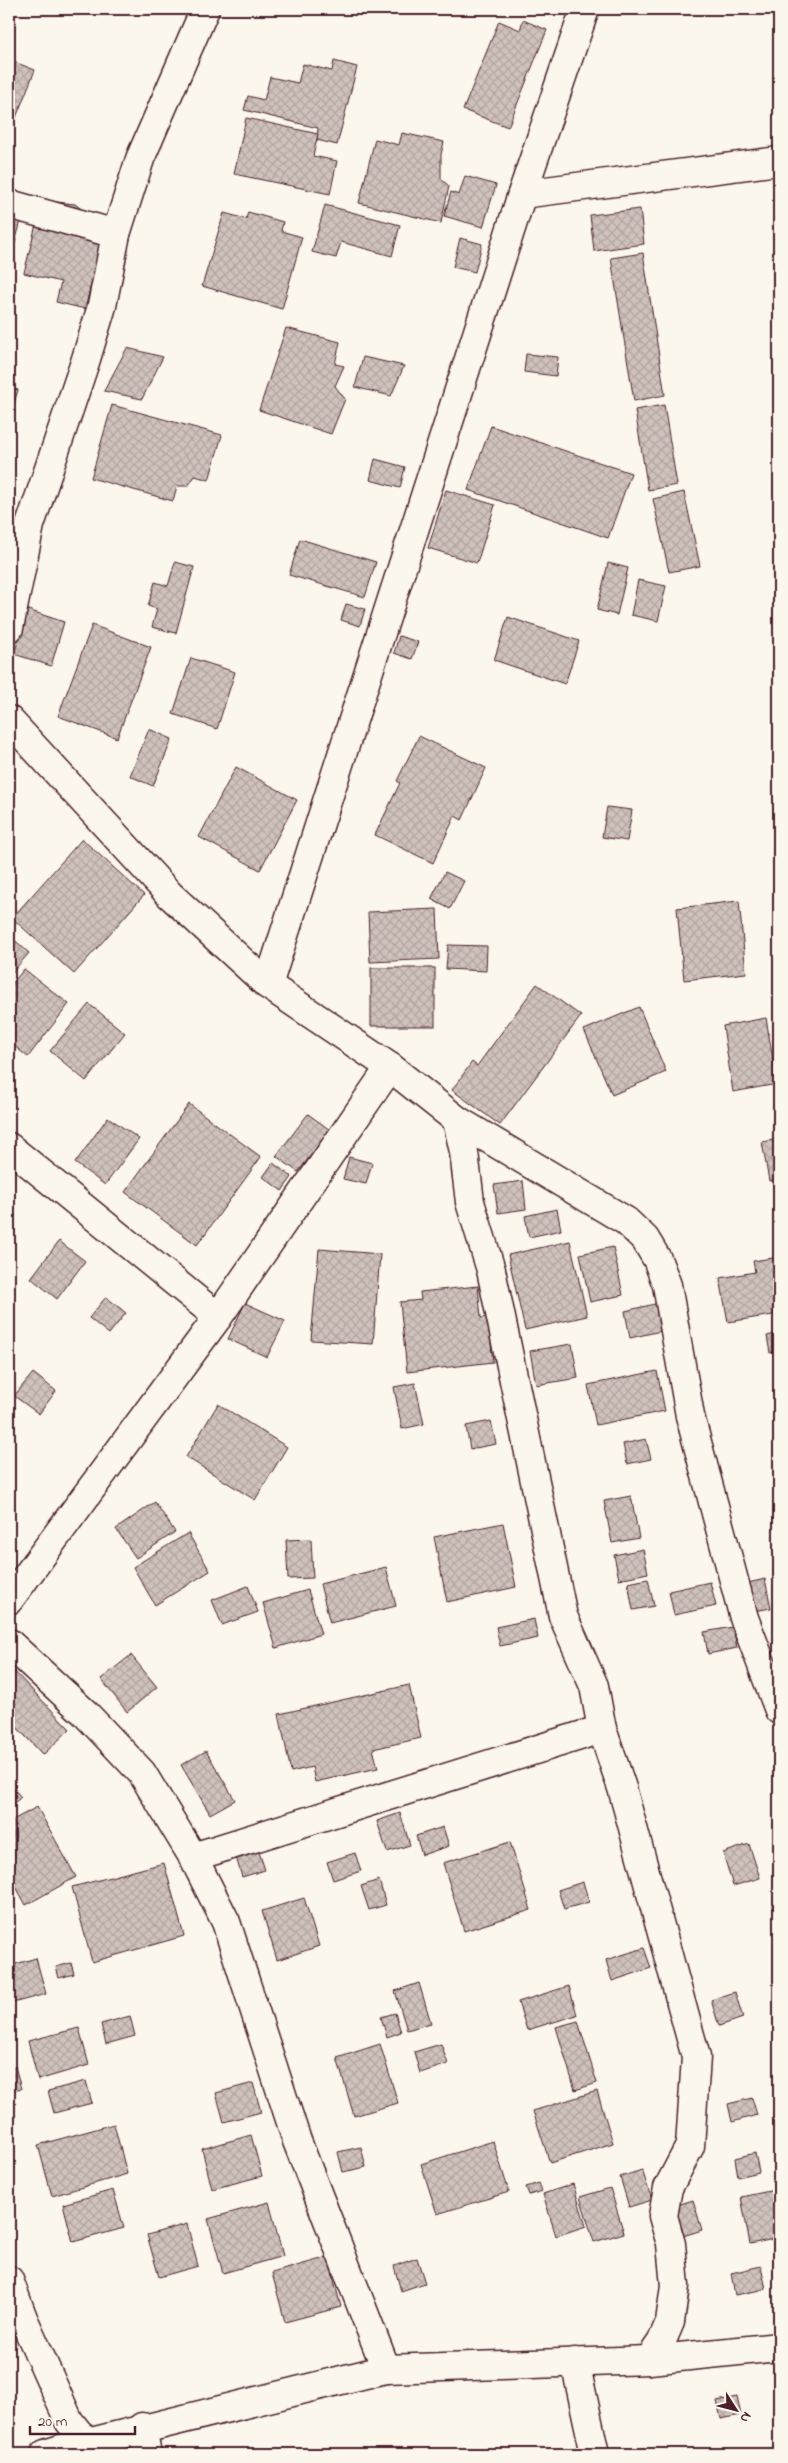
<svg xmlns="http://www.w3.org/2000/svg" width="788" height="2463" font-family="'Indie Flower',sans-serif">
<defs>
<pattern id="building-cross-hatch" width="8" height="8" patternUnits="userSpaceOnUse" patternTransform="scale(1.25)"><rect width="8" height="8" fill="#cfc2bc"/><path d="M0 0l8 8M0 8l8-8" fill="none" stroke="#b3a6a2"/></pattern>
</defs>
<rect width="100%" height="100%" fill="#fbf7ec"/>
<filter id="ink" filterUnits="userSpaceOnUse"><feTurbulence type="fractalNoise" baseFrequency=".02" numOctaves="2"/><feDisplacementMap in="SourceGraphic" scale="10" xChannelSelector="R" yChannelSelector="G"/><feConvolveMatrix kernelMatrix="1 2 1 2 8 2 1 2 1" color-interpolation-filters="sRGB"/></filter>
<g filter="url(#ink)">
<g fill="url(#building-cross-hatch)" stroke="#4a1f2b">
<polygon points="523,20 547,30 508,127 463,110 499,21 520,30"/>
<polygon points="9,60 35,70 9,135"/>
<polygon points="334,61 357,67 337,145 317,140 318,128 244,110 248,96 264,100 270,77 298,83 303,64 332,71"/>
<polygon points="246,118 318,134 313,156 337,161 330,194 234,174"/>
<polygon points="402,133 444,142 441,154 441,179 449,186 441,223 359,203 375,139 399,145"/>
<polygon points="465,176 496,185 483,227 444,216 451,192 459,195"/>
<polygon points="57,202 75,204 89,215 101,242 85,309 56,302 61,282 24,273 41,204"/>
<polygon points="325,205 400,225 392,256 341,242 336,258 312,252"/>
<polygon points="640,209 644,244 594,251 590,215"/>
<polygon points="248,212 283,222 281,231 302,237 282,309 202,286 224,213 246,219"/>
<polygon points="9,214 22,217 9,265"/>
<polygon points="460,238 482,244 475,272 453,267"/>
<polygon points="643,253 665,395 634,401 611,258"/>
<polygon points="286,328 340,342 335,364 344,366 335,386 345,399 331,434 259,410"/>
<polygon points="127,348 163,357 142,399 104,391"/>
<polygon points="526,354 558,357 556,376 524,372"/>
<polygon points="363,357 404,366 391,396 355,387"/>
<polygon points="9,387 18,390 9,420"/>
<polygon points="112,405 222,435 209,480 195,476 188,486 177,486 173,501 91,478"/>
<polygon points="664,405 677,485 648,490 635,410"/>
<polygon points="491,426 631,473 608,538 468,490"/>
<polygon points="375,459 405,467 400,488 370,480"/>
<polygon points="446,490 495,505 477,563 428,548"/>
<polygon points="684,492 700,566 669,572 653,499"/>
<polygon points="300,539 376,562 365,597 289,575"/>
<polygon points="175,562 194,567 176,633 152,627 157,609 148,606 155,582 168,586"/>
<polygon points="608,563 628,568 617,615 597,610"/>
<polygon points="638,580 666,586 658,621 631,615"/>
<polygon points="346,604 365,609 360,626 341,620"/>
<polygon points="28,610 64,622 51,666 14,654"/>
<polygon points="508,617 579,641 565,684 494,660"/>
<polygon points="92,625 151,647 117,738 58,716"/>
<polygon points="399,636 418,642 412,659 394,653"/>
<polygon points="191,658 235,672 217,729 173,714"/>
<polygon points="149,729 172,739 153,786 130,776"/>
<polygon points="419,736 486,768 462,820 455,816 433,863 375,835 400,783 397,781"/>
<polygon points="236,767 297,800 260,870 199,837"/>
<polygon points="607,807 632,810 627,841 602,837"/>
<polygon points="82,839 144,895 74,974 12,918"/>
<polygon points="445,872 464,881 450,909 431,899"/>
<polygon points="739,901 746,973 684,980 677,908"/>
<polygon points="437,909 439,959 370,962 368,912"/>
<polygon points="9,935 29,953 9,976"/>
<polygon points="448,945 487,946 486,971 446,969"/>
<rect x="371" y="968" width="64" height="58"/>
<polygon points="24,969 69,1004 28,1057 9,1042 9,988"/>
<polygon points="537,984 581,1016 500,1125 452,1090 472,1062 477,1066"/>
<polygon points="89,1004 125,1033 86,1081 50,1051"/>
<polygon points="639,1007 666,1072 612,1095 584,1030"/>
<polygon points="766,1018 777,1084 733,1092 723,1026"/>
<polygon points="189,1104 261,1157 197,1245 125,1192"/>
<polygon points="308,1114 330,1130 298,1172 276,1156"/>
<polygon points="108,1117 139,1139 105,1185 75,1163"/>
<polygon points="779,1139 779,1179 769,1181 762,1142"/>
<polygon points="349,1157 372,1163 366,1184 343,1179"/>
<polygon points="273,1163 292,1177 282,1191 263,1177"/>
<polygon points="523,1181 526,1209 498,1213 494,1185"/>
<polygon points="557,1209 561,1230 529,1237 525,1216"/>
<polygon points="59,1241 85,1261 57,1299 31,1278"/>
<polygon points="570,1241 587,1316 525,1330 508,1255"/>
<polygon points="613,1247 623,1295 590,1302 580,1254"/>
<polygon points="319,1249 380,1254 373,1344 311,1340"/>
<polygon points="779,1257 779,1314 728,1322 720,1278 755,1272 753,1261"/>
<polygon points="478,1286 481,1318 488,1317 493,1362 407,1372 400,1302 421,1300 420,1292"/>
<polygon points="106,1297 126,1313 109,1334 89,1318"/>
<polygon points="245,1303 285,1321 267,1357 228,1339"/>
<polygon points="659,1303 665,1330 630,1338 625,1311"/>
<polygon points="779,1333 779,1351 770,1353 767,1336"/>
<polygon points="572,1344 578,1378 536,1385 530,1351"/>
<polygon points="657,1371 665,1411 596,1425 588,1385"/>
<polygon points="33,1373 56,1391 39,1414 14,1396"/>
<polygon points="415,1383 424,1424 402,1429 394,1387"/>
<polygon points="218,1404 287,1447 255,1500 186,1457"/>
<polygon points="491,1421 496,1444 470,1449 466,1426"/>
<polygon points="646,1439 651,1459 627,1464 623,1444"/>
<polygon points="631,1496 639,1538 612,1543 604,1501"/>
<polygon points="155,1502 175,1532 136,1558 116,1529"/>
<polygon points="503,1523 516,1587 447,1602 434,1537"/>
<polygon points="188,1533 210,1571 155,1605 133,1567"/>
<polygon points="311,1539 313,1578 288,1579 286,1540"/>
<polygon points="643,1549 648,1573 619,1579 614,1555"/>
<polygon points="386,1567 396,1606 330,1623 320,1584"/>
<polygon points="648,1579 654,1606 633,1610 628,1583"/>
<polygon points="765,1579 771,1608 754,1611 748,1583"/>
<polygon points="710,1582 716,1606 674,1615 669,1591"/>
<polygon points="248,1586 258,1612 222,1625 212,1600"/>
<polygon points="308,1590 321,1634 276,1648 263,1603"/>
<polygon points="534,1619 538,1638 500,1646 496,1627"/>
<polygon points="733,1627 737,1648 708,1654 704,1632"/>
<polygon points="131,1655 157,1687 127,1712 101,1679"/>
<polygon points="9,1666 70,1729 43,1755 9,1719"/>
<polygon points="409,1685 421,1738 373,1749 378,1768 315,1782 312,1767 291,1772 279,1714"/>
<polygon points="206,1751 235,1800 210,1814 181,1765"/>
<polygon points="9,1784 21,1797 9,1808"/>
<polygon points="37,1807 76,1877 26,1905 9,1874 9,1822"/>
<polygon points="400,1813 410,1845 387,1852 377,1821"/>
<polygon points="443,1827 449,1846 422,1855 416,1836"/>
<polygon points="510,1842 531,1910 464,1931 443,1863"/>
<polygon points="749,1844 760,1878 733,1886 723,1853"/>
<polygon points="258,1849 265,1870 242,1877 236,1857"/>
<polygon points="355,1853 361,1871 333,1880 327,1862"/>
<polygon points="164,1863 184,1936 92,1962 72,1887"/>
<polygon points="379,1880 386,1905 369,1910 361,1886"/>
<polygon points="583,1882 589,1902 564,1909 558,1890"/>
<polygon points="304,1898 319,1946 277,1960 262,1911"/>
<polygon points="644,1948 651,1968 612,1981 606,1960"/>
<polygon points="36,1958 46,1994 9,2004 9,1966"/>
<polygon points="71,1963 74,1974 59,1978 56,1967"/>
<polygon points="419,1983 431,2023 407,2030 395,1991"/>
<polygon points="569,1986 577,2015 527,2030 518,2002"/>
<polygon points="735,1992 743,2018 719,2026 711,2000"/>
<polygon points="395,2013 401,2032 387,2037 381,2017"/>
<polygon points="130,2016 135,2036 106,2044 101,2024"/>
<polygon points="578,2021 597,2083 575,2090 556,2027"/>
<polygon points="79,2028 89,2065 38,2080 28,2041"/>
<polygon points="380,2044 398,2103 354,2116 337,2058"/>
<polygon points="441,2044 448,2064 420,2073 414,2052"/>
<polygon points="15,2066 21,2089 9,2093 9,2068"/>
<polygon points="86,2081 92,2103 54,2113 48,2091"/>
<polygon points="253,2083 261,2112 224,2122 216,2093"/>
<polygon points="597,2091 613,2143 550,2163 533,2111"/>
<polygon points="752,2098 757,2115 732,2122 728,2104"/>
<polygon points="114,2124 127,2174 52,2196 38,2145"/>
<polygon points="251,2135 262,2176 212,2189 202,2149"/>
<polygon points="493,2141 509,2192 437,2214 421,2164"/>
<polygon points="361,2147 366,2167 343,2172 338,2152"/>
<polygon points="755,2153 759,2172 738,2177 735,2158"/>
<polygon points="642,2170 652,2200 629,2207 620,2177"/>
<polygon points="539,2183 542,2191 529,2195 526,2187"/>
<polygon points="573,2184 586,2226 556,2236 543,2194"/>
<polygon points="610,2188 624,2233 594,2242 580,2197"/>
<polygon points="779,2189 779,2238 750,2244 741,2197"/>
<polygon points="113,2190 124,2228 73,2242 63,2204"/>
<polygon points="693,2200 702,2230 680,2237 671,2207"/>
<polygon points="269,2202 283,2256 223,2273 208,2219"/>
<polygon points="187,2224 198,2266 159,2277 147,2235"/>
<polygon points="328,2257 341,2307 285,2322 272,2273"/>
<polygon points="417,2258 425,2283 401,2291 394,2266"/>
<polygon points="761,2266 766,2289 735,2295 731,2273"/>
<polygon points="737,2397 741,2415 721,2419 717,2401"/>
</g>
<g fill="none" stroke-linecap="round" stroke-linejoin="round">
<defs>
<g id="minor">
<polyline points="522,194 779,161"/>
<polyline points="9,204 116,234"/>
<polyline points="9,628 30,525 86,359 102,306 116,234 140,159 205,9"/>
<polyline points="9,720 170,895 268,985 390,1067 457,1120 626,1221 645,1239 657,1259 667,1285 690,1416 744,1618 779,1710"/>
<polyline points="268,985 522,194 585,9"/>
<polyline points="457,1120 464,1152 470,1202 491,1270 563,1616 594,1686 602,1729 622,1788 696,2057 690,2146 668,2188 663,2216 671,2244 675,2286 670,2322 661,2343 649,2360"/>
<polyline points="9,1147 218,1317"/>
<polyline points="9,1600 218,1317 390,1067"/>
<polyline points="9,1643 85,1713 142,1773 193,1857 226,1922 297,2141 386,2369"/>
<polyline points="193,1857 602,1729"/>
<polyline points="9,2280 23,2318 69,2421 85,2441 91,2442 386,2369 649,2360 779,2347"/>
<polyline points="575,2362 595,2454"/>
<polyline points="142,2427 147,2454"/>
<polyline points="45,2454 85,2441"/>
</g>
</defs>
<use href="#minor" stroke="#4a1f2b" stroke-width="31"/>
<use href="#minor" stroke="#fbf7ec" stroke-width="28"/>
</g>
</g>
<rect width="788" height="2463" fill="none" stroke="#fbf7ec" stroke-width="30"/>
<rect x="15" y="15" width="758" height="2433" fill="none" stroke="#4a1f2b" stroke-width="2" filter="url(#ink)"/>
<g transform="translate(736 2410) rotate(126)" stroke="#fbf7ec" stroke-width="4" paint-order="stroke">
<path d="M0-4L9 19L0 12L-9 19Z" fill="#4a1f2b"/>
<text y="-8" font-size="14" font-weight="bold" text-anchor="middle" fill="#4a1f2b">N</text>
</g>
<path d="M30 2426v8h105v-8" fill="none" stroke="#4a1f2b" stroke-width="2.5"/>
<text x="38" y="2426" font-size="15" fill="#4a1f2b" stroke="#fbf7ec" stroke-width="4" paint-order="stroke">20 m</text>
</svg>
